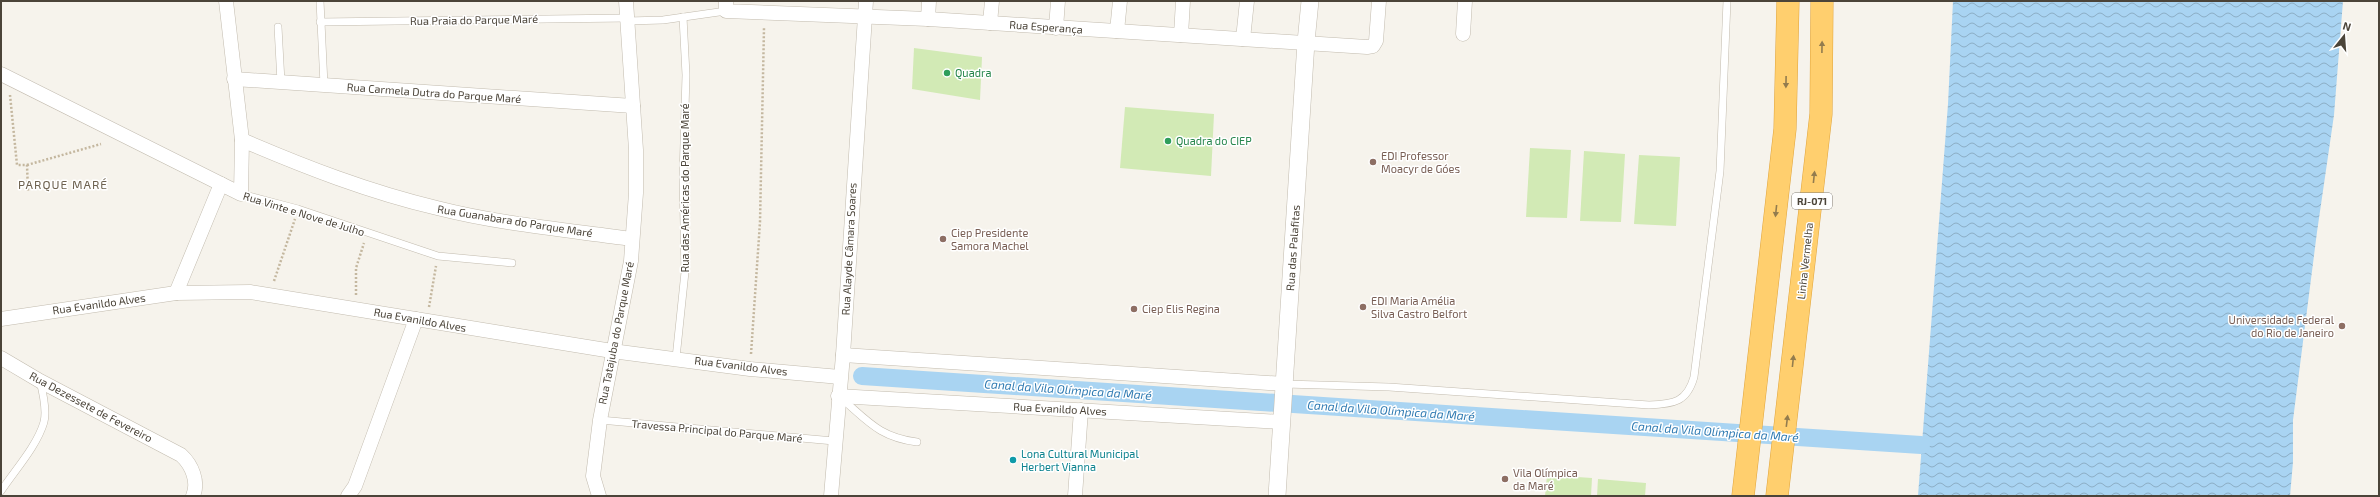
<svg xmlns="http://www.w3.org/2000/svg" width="2380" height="497" font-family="'Exo 2',sans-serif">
<defs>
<pattern id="water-waves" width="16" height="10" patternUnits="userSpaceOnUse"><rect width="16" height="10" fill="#a9d4f2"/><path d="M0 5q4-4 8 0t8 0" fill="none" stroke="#8caec5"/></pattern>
</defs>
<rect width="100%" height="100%" fill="#f6f3ec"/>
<g fill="#d2eab5">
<polygon points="914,48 982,57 980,100 912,89"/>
<polygon points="1125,107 1214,114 1211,176 1120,168"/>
<polygon points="1530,148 1571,150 1567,218 1526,217"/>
<polygon points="1584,151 1625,154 1621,222 1580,221"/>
<polygon points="1639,155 1680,157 1676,226 1634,224"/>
<polygon points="1547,475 1592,478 1591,496 1545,496"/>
<polygon points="1598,479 1646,483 1645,496 1597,496"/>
</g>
<polygon fill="url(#water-waves)" points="1953,1 2343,1 2334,115 2317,232 2293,420 2293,462 2290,496 1918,496 1948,104"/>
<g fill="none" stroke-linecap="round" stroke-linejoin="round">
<polyline stroke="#a9d4f2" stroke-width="18" points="862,376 1921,445"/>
<defs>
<g id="service">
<polyline points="320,1 324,85"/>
<polyline points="628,21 663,20 726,11"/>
<polyline points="320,22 628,18"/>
<polyline points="278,27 281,82"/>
<polyline points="241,194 298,209 438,256 512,263"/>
<polyline points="676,358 685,272 683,177 686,75 683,17"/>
<path d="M1285,384l104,3 260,18c25,-1 38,-3 45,-28l26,-206 7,-170"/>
<path d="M841,398c27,23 38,39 76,44"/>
<polyline points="600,420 834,441"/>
<path d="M1,491c14,-21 36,-45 43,-69 3,-12 -1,-29 -4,-41"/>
</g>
<g id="minor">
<polyline points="726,1 726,11 928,19 1367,47 1373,46 1376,41 1379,1"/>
<polyline points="928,19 929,1"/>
<polyline points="990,23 992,1"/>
<polyline points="1056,28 1058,1"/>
<polyline points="1117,31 1120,1"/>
<polyline points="1463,34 1465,1"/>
<polyline points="1181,35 1183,1"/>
<polyline points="1243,39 1247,1"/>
<polyline points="1,74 241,194 242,140 226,1"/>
<polyline points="234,79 633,106"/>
<path d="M242,140c63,27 127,52 195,68 63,16 130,22 195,31"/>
<polyline points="176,293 221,184"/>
<polyline points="1,319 176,293 250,292 612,351 750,369 840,377"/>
<polyline points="843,355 1285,384"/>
<path d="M1,358l39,23 141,74c11,10 18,27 12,41"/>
<polyline points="838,396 1282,422"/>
<polyline points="348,496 355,486 416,319"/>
<polyline points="599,496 593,476 600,420 631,261 636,193 636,150 626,1"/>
<polyline points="831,496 843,355 866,1"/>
<polyline points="1075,496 1081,410"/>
</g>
<polyline id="tertiary" points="1277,496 1306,42 1310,1"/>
<g id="motorway">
<polyline points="1743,496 1785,129 1788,1"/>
<polyline points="1777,496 1821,114 1822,1"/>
</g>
</defs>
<use href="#service" stroke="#c2bbae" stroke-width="8"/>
<use href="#minor" stroke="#c2bbae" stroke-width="15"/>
<use href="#tertiary" stroke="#c2bbae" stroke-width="18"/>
<use href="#motorway" stroke="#e0a43c" stroke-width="23"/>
<g stroke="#c4b79f" stroke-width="2.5" stroke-dasharray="2 2" stroke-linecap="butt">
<polyline points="10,95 17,165 27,165 28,191"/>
<polyline points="27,165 101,144"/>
<polyline points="274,281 295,219"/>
<polyline points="356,295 356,268 364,243"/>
<polyline points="429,307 436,266"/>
<polyline points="751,354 760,222 764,28"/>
</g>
<use href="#service" stroke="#fff" stroke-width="7"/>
<use href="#minor" stroke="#fff" stroke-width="14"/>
<use href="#tertiary" stroke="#fff" stroke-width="17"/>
<use href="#motorway" stroke="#ffcf6e" stroke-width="22"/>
</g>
<defs><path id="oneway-solid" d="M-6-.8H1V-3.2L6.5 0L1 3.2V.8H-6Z"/></defs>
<g fill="#937c4e">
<use href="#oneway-solid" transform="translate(1822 47) rotate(-89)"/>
<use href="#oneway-solid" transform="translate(1786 82) rotate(91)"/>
<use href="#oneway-solid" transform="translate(1814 177) rotate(-84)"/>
<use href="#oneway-solid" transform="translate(1776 211) rotate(96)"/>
<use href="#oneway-solid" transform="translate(1793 361) rotate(-84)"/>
<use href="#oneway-solid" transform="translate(1787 421) rotate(-83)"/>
</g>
<g fill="#2e9e5b" stroke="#fff" stroke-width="1.5">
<circle cx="947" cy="73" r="4"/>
<circle cx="1168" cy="141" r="4"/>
</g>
<g fill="#8d6e63" stroke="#fff" stroke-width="1.5">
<circle cx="1373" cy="162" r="4"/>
<circle cx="943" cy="239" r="4"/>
<circle cx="1363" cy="307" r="4"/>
<circle cx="1134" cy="309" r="4"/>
<circle cx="2342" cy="326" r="4"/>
<circle cx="1505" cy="479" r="4"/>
</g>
<circle fill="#0f9aa8" stroke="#fff" stroke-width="1.5" cx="1013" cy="460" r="4"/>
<g text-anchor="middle" stroke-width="3" stroke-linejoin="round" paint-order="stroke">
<rect fill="#fff" stroke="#817c74" stroke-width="1" x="1792" y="193" width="40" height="16" rx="3"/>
<g font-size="10" font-weight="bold" fill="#4b4439">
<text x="1812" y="205">RJ-071</text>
</g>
<g font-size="11" fill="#4b4439" stroke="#fff">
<text transform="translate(474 20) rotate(-1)" y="4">Rua Praia do Parque Maré</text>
<text transform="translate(1046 27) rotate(4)" y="4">Rua Esperança</text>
<text transform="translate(434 93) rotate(4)" y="4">Rua Carmela Dutra do Parque Maré</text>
<text transform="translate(685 188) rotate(-90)" y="4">Rua das Américas do Parque Maré</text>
<text transform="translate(304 214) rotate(17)" y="4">Rua Vinte e Nove de Julho</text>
<text transform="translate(515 221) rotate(9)" y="4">Rua Guanabara do Parque Maré</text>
<text transform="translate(1293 248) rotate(-86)" y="4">Rua das Palafitas</text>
<text transform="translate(849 249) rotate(-87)" y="4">Rua Alayde Câmara Soares</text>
<text transform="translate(1805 261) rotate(-84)" y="4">Linha Vermelha</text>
<text transform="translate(99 304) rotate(-8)" y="4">Rua Evanildo Alves</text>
<text transform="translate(420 320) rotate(10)" y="4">Rua Evanildo Alves</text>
<text transform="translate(616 333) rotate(-79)" y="4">Rua Tatajuba do Parque Maré</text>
<text transform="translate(741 366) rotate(7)" y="4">Rua Evanildo Alves</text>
<text transform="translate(91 407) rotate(28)" y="4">Rua Dezessete de Fevereiro</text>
<text transform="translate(1060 409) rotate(3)" y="4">Rua Evanildo Alves</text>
<text transform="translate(717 431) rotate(5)" y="4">Travessa Principal do Parque Maré</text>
</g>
<g font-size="11" fill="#27864d" stroke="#fff" text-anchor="start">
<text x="955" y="77">Quadra</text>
<text x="1176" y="145">Quadra do CIEP</text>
</g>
<g font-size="11" fill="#785e54" stroke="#fff" text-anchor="start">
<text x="1381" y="160">EDI Professor<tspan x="1381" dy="13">Moacyr de Góes</tspan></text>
<text x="951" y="237">Ciep Presidente<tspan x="951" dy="13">Samora Machel</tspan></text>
<text x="1371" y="305">EDI Maria Amélia<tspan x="1371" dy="13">Silva Castro Belfort</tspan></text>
<text x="1142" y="313">Ciep Elis Regina</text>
<text x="2334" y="324" text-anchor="end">Universidade Federal<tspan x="2334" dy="13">do Rio de Janeiro</tspan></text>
<text x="1513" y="477">Vila Olímpica<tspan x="1513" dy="13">da Maré</tspan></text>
</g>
<g font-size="11" fill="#0d838f" stroke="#fff" text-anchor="start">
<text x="1021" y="458">Lona Cultural Municipal<tspan x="1021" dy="13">Herbert Vianna</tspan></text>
</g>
<g font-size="12" letter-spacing="1" fill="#6e6250" stroke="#fff">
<text x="63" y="189">PARQUE MARÉ</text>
</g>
<g font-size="12" font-style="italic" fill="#2e7ab2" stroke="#fff">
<text transform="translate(1068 390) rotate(4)" y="4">Canal da Vila Olímpica da Maré</text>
<text transform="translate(1391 411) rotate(4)" y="4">Canal da Vila Olímpica da Maré</text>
<text transform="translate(1715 432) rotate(4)" y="4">Canal da Vila Olímpica da Maré</text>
</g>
</g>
<rect width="2380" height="497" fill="none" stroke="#4b4439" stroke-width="4"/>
<g transform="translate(2344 36) rotate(17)" stroke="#ffffff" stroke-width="3" paint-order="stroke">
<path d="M0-3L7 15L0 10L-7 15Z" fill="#4b4439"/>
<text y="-6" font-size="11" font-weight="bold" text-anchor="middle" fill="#4b4439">N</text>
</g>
</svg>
